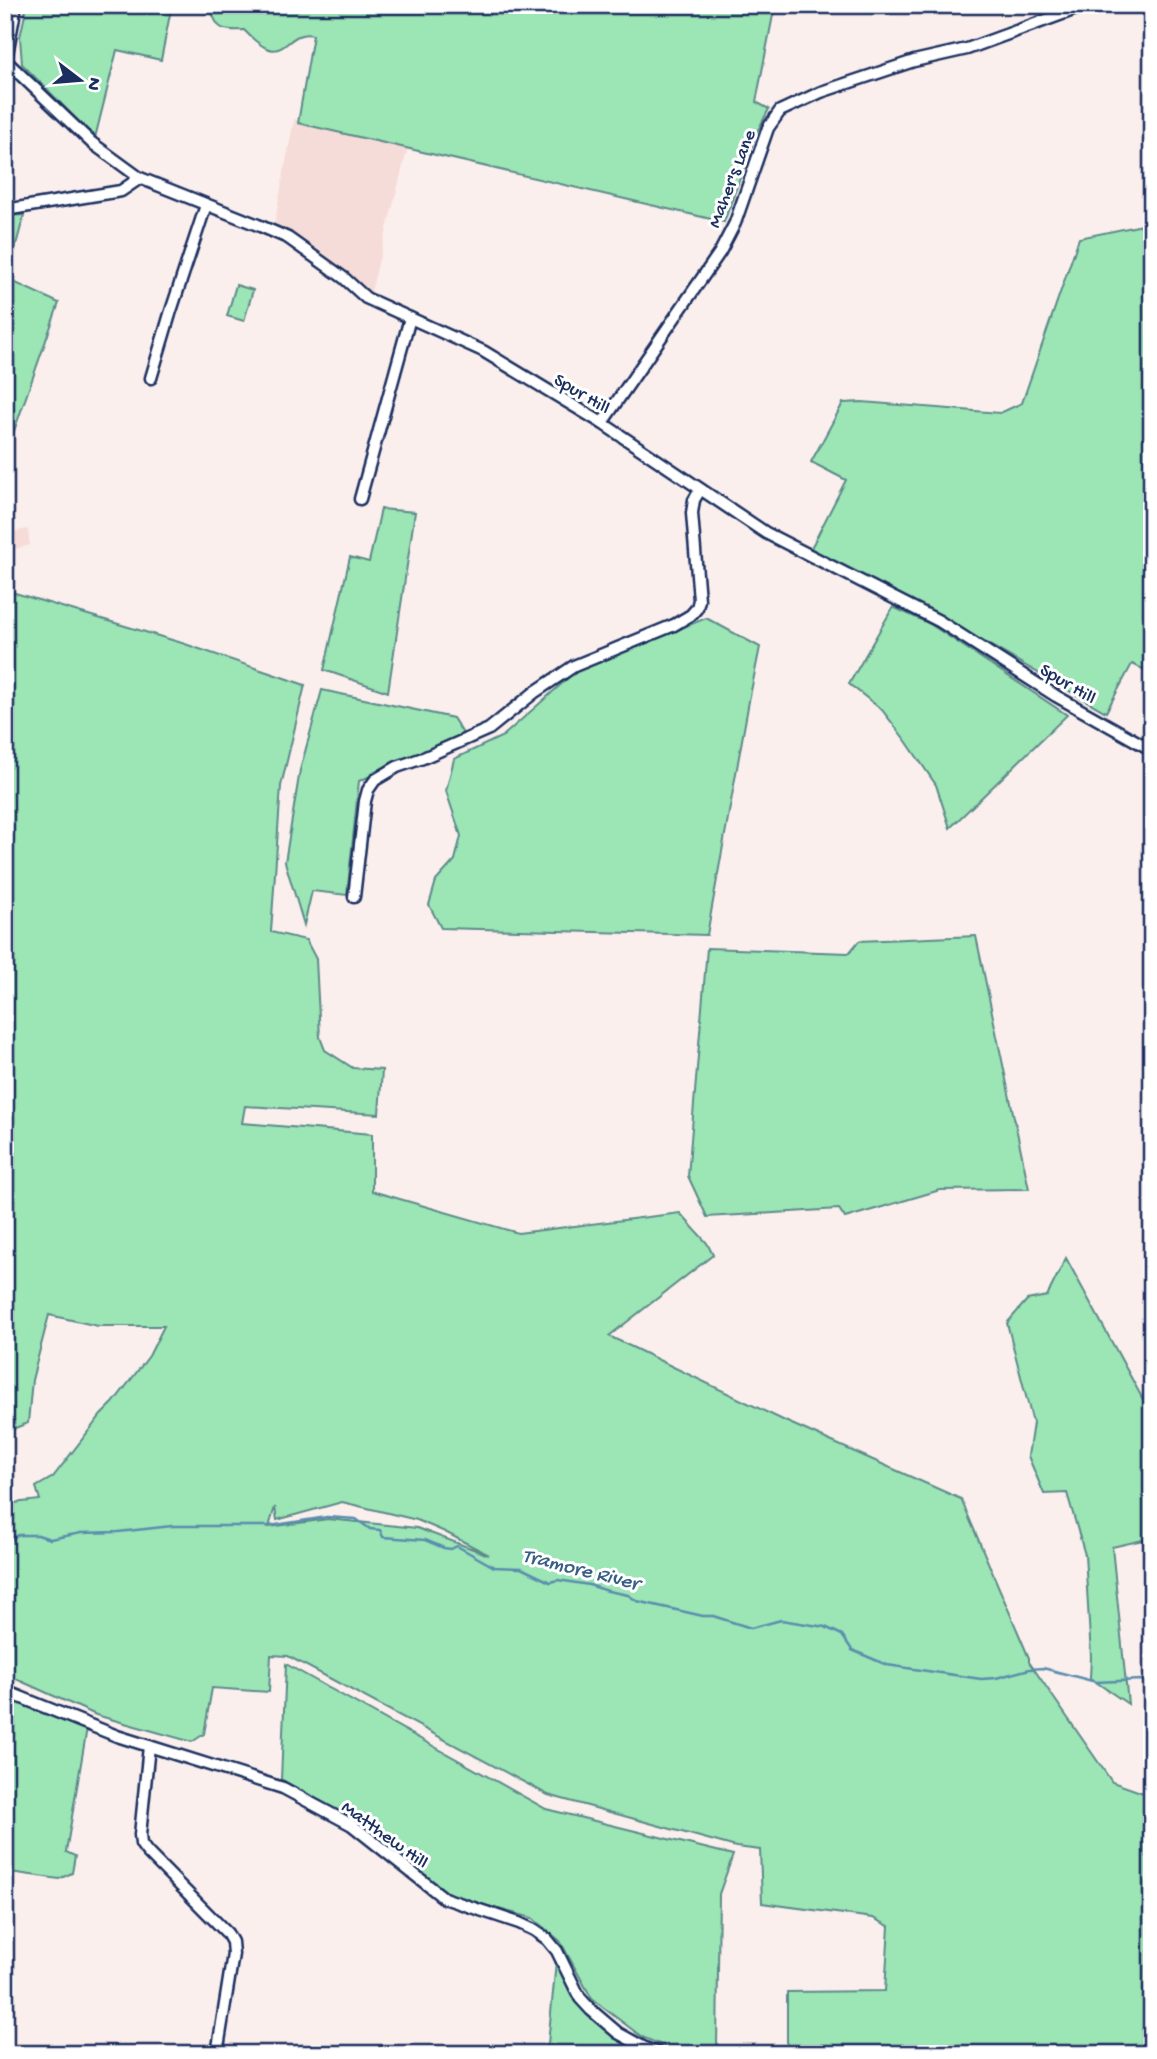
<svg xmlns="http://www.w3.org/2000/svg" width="1157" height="2059" font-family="'Gochi Hand',sans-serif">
<rect width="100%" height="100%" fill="#fbefed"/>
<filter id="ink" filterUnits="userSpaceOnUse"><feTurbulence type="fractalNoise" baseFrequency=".0143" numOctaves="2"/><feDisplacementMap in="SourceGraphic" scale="14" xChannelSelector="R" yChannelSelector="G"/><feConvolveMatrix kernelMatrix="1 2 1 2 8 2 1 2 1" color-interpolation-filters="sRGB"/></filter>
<g filter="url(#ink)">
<g fill="#f6dcd8">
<polygon points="294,119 408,147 371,292 349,273 292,233 274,225"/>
<polygon points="28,529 30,545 7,551 13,586 5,583 5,533"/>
</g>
<g fill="#9ce5b5" stroke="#5c8a8a" stroke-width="2" fill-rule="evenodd">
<polygon points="27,5 183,5 171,9 161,60 117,50 95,138 22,64 20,37"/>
<path d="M210,5h565l-19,97 13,7 -13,25 -32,88 -426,-99 15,-88c-31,-7 -26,40 -69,-5 -23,1 -28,0 -34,-25z"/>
<polygon points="24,215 7,279 59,303 7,451 5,467 5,216"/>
<polygon points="1152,223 1152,673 1132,664 1106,712 932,612 810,550 846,480 811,462 843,403 862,402 1000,413 1022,403 1079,238"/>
<polygon points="236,285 253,290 244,321 227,316"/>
<polygon points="381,509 415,512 388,692 324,670 350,557 369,562"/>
<path d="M5,590l177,53 123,42 -24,101 -10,146 35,8 10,19 4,78 5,13 28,18 29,2 -3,44 -134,-8 -3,17 130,11v57l146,42 162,-20 27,30 6,12 -104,81 176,85 176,78 68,159v4l83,120 40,14v258h-265l-18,-4 -82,-3v-55l98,-1 4,-65 -16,-8 -111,-15 -2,-53 -24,-3 -188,-52 -260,-139 -17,-1 -2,37 -57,-4 -8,46 -12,8 -96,-27 -91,-41v-170l35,-4 -4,-13 17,-10 48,-62 12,-12 36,-47 15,-30h-66l-49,-11 -17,65 -4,43 -23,9zM342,1502l75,18 28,12 44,23 -72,-27 -89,-9 -59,8 6,-20 2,13z"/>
<polygon points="893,607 930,624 1067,715 950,828 936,785 906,741 882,710 849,684"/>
<polygon points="706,618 760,647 749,701 707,935 441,928 429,905 436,881 455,860 461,836 446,791 454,759 503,736 575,672"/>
<polygon points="322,690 453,718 464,735 359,781 347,895 312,891 304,925 285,862 300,770"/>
<polygon points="976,936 1029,1189 940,1190 845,1218 839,1209 707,1217 688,1176 707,948 849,953 859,941"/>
<polygon points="1066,1258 1152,1416 1152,1538 1112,1547 1128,1704 1090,1678 1091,1657 1085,1555 1067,1493 1044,1494 1028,1456 1033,1423 1007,1323 1027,1300 1047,1296"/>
<polygon points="286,1664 546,1809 733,1855 719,1894 717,2048 703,2054 683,2054 642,2037 592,1999 560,1941 532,1918 451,1896 364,1827 281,1779"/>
<polygon points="5,1697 87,1728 66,1852 75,1856 72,1873 59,1879 10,1872 5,1874"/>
<polygon points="557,1951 591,2010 660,2054 547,2054"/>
</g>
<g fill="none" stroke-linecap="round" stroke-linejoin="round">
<polyline stroke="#5a8eae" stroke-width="2.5" points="5,1551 11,1540 18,1535 38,1535 50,1539 81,1533 118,1532 172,1526 269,1526 327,1517 356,1519 370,1529 380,1530 383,1537 425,1540 444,1548 451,1549 457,1546 494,1567 521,1568 550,1582 558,1580 589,1585 608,1591 628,1595 637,1601 703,1616 713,1616 751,1628 781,1620 825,1627 842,1635 852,1650 887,1665 981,1679 996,1678 1030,1669 1043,1668 1096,1682 1141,1680 1152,1684"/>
<defs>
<g id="minor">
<polyline points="5,60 92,143 140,178 258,225 288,238 344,278 366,298 483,351 602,423 766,533 939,621 1056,696 1152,750"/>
<polyline points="6,60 16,5"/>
<polyline points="5,210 121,191 140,178"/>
<polyline points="151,378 170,314 206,205"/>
<polyline points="602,423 720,252 735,223 768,128 780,111 821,92 914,61 967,49 1087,5"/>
<polyline points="360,499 410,318"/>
<polyline points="354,897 365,801 368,790 375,780 397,767 423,758 489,729 535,692 574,666 674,625 691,615 697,608 699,600 692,513 694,500 700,490"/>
<polyline points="5,1691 117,1736 283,1788 352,1825 444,1898 519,1923 534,1930 547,1939 557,1951 580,1998 591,2010 618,2033 645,2048 660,2054"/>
<polyline points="149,1746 140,1835 141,1844 147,1852 227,1933 232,1942 233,1954 217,2054"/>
</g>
</defs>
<use href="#minor" stroke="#1b2f5e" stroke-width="15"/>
<use href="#minor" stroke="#fff" stroke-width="10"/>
</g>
</g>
<g text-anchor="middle" stroke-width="6" stroke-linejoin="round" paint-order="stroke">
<g font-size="19" fill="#1b2f5e" stroke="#fff">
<text transform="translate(730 178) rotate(-69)" y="7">Maher's Lane</text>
<text transform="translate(583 392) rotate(31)" y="7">Spur Hill</text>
<text transform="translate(1069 682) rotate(31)" y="7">Spur Hill</text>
<text transform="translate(386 1833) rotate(36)" y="7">Matthew Hill</text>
</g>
<g font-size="21" font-style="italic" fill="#3a5f86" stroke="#fff">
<text transform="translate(581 1568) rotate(14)" y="7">Tramore River</text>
</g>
</g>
<rect width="1157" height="2059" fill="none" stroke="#fff" stroke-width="28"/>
<rect x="14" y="14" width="1129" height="2031" fill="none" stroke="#1b2f5e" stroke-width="2.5" filter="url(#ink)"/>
<g transform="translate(80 80) rotate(106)" stroke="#ffffff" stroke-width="5" paint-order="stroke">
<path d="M0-5L12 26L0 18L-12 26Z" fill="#1b2f5e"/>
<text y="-10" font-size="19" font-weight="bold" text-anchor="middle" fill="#1b2f5e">N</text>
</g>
</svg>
